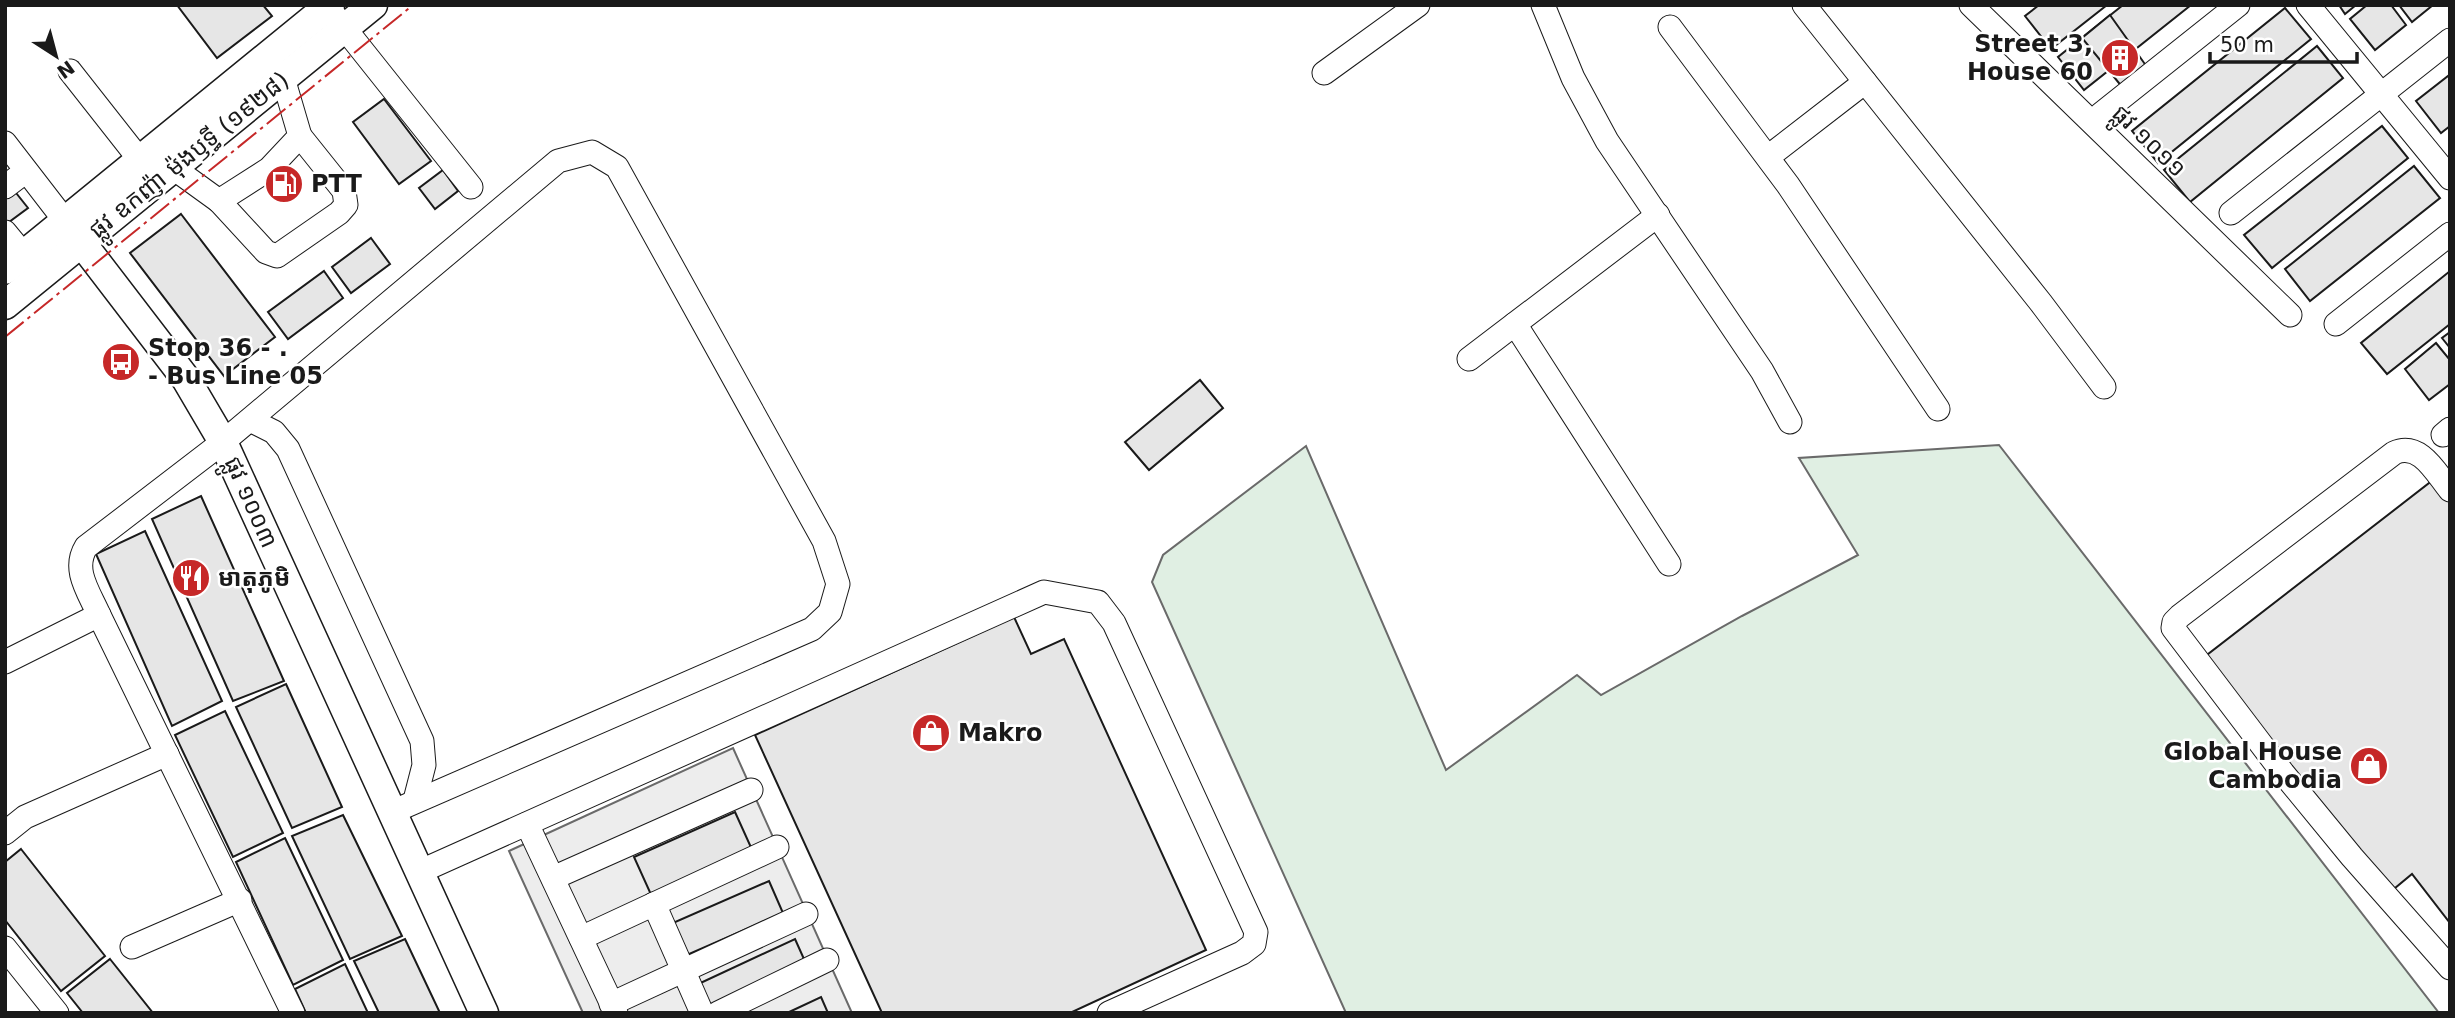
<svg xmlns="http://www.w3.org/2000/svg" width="2455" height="1018" font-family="'DejaVu Sans','Noto Sans Khmer',sans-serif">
<rect width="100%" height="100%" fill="#fff"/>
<polygon fill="#e0efe3" stroke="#6a6a6a" stroke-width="2" points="1999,445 2439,1013 1346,1013 1152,582 1163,555 1306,446 1446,770 1577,675 1601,695 1742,616 1858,555 1799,458"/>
<polygon fill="#ededed" stroke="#6a6a6a" stroke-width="2" points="733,748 852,1013 583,1013 509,851"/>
<g fill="#e6e6e6" stroke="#1a1a1a" stroke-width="2">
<polygon points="177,5 263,5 272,16 217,58"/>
<polygon points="2039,5 2107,5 2051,49 2025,16"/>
<polygon points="2123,5 2191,5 2084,90 2058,57"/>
<polygon points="2339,5 2356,5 2345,14"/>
<polygon points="2367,5 2391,5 2406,25 2375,50 2350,19"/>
<polygon points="2399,5 2433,5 2412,22"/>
<polygon points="2285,8 2311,39 2158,163 2132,131"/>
<polygon points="2110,15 2147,67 2123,88 2082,38"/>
<polygon points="2317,46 2343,78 2190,202 2164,170"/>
<polygon points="2448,76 2450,79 2450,126 2441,133 2416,101"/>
<polygon points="384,99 431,161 399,184 353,122"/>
<polygon points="2382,126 2408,158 2272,268 2244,235"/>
<polygon points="2414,166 2440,198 2310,301 2285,269"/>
<polygon points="443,170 458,191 435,209 419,188"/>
<polygon points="5,179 28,208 5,225"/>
<polygon points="181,214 275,337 224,376 130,253"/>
<polygon points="371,238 390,264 351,293 332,267"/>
<polygon points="324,271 343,298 288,339 268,312"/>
<polygon points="2450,271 2450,324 2387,374 2361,343"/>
<polygon points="2450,332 2450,348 2442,338"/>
<polygon points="2436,343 2450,360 2450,384 2429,400 2405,369"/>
<polygon points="1200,380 1223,408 1149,470 1125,442"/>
<polygon points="2433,480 2450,502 2450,923 2412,874 2389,893 2203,658"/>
<polygon points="201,496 284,681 233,701 152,519"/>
<polygon points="145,531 222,701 172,726 96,554"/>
<polygon points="1014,617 1031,654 1064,639 1206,950 1070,1013 882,1013 755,735"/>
<polygon points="286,684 342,807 292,828 236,707"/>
<polygon points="225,711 283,833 233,857 175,735"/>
<polygon points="735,812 754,854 653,899 634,857"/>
<polygon points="343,815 402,936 350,959 292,836"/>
<polygon points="285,838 343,960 293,985 236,862"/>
<polygon points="21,849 105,956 61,991 5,920 5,862"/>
<polygon points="769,881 783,913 680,958 666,926"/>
<polygon points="405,939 440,1013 379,1013 354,961"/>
<polygon points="795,939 808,968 710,1013 694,986"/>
<polygon points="110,959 153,1013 83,1013 67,993"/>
<polygon points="345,964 368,1013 306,1013 295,989"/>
<polygon points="821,997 828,1013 787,1013"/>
</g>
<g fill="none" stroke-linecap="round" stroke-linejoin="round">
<defs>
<g id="minor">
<polyline points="1543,5 1573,78 1607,141 1762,371 1790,422"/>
<polyline points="1804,5 2041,303 2104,387"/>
<polyline points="1971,5 2290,315"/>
<polyline points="2308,5 2450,178"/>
<polyline points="334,15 471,187"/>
<polyline points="1670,27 1788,185 1938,409"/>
<polyline points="70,71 140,160"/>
<polyline points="1324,73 1418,5"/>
<polyline points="2101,114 2238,5"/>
<polyline points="5,143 76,235"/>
<polyline points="1768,157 1865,82"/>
<polyline points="172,167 219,201 269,169 300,136 283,78 273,66"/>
<polyline points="5,187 26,171"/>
<polyline points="219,201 266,252 277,256 339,213 346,205 344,191 300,136"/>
<polyline points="2231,213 2450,40"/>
<polyline points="5,232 24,255"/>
<polyline points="1515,324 1669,564"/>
<polyline points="2336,324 2450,234"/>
<polyline points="1469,359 1658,215"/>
<polyline points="250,420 274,432 288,449 422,741 424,765 415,800"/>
<polyline points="2443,435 2450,429"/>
<path d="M2450,490c-14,-17 -30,-49 -56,-37l-214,163 -6,6 -1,6 110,145 69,84 98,111"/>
<polyline points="5,662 99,615"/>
<polyline points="527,824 616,1013"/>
<polyline points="5,833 25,817 167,754"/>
<polyline points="419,872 1044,592 1098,602 1114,623 1256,932 1254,944 1242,953 1109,1013"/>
<polyline points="553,878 751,790"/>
<polyline points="654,904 702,1013"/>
<polyline points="581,938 777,847"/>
<polyline points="132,947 240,900"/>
<polyline points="5,948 57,1013"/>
<polyline points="611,1004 806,914"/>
<path d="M293,1013l-194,-398c-10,-23 -27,-45 -13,-68l137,-105 335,-281 34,-9 25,15 207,374 14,43 -8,28 -18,17 -420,183"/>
<polyline points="718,1013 827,960"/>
</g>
<g id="major">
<polyline points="81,242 186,379 223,442 484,1013"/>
<polyline points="5,270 330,5"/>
<polyline points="5,305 373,5"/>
</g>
</defs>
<use href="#minor" stroke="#1a1a1a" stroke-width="25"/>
<use href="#major" stroke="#1a1a1a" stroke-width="31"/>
<use href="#minor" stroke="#fff" stroke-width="23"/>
<use href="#major" stroke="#fff" stroke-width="28"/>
<polyline stroke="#c62828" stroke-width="2" stroke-dasharray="24 5 3.5 5" stroke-linecap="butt" points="5,337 413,5"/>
</g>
<defs>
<symbol id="building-disc" viewBox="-11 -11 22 22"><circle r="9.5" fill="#c62828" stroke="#fff"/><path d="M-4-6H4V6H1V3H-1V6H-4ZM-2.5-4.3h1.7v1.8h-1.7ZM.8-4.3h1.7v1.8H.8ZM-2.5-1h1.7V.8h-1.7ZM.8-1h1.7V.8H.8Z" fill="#fff"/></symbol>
<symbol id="fuel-disc" viewBox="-11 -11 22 22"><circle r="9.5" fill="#c62828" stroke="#fff"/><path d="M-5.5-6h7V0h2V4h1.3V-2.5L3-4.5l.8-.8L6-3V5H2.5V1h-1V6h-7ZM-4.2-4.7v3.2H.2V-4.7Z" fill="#fff"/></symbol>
<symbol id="bus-disc" viewBox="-11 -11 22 22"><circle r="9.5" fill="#c62828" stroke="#fff"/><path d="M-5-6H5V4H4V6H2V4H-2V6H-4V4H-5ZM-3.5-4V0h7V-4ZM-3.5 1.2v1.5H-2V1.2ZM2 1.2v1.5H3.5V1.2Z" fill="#fff"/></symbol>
<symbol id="restaurant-disc" viewBox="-11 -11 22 22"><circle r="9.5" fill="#c62828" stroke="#fff"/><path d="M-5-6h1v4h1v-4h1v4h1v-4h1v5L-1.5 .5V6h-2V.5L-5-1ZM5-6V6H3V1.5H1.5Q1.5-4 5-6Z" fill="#fff"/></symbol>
<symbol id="shop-disc" viewBox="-11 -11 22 22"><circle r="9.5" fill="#c62828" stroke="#fff"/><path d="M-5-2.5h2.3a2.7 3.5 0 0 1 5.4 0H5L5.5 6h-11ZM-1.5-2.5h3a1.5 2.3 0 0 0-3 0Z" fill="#fff"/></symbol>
</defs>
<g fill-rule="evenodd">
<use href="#building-disc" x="2098" y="36" width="44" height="44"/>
<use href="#fuel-disc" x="262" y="162" width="44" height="44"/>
<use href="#bus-disc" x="99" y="340" width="44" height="44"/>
<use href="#restaurant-disc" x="169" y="556" width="44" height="44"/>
<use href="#shop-disc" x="909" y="711" width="44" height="44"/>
<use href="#shop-disc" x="2347" y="744" width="44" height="44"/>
</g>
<g text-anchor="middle" stroke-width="5" stroke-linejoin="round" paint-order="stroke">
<g font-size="24" font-weight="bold" fill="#1a1a1a" stroke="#fff" text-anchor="start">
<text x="2093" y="52" text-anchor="end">Street 3,<tspan x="2093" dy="28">House 60</tspan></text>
<text x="311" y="192">PTT</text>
<text x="148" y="356">Stop 36 - .<tspan x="148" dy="28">- Bus Line 05</tspan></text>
<text x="218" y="586">មាតុភូមិ</text>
<text x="958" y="741">Makro</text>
<text x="2342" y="760" text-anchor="end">Global House<tspan x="2342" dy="28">Cambodia</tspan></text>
</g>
<g font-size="24" fill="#1a1a1a" stroke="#fff">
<text transform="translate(2149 141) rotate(44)" y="8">ផ្លូវ ១០១១</text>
<text transform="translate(189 155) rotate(-39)" y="8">ផ្លូវ ឧកញ៉ា ម៉ុងឫទ្ធី (១៩២៨)</text>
<text transform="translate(251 502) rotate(66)" y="8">ផ្លូវ ១០០៣</text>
</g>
</g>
<rect width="2455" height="1018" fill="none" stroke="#1a1a1a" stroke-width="14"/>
<g transform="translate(56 56) rotate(144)" stroke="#ffffff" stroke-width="5" paint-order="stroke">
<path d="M0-5L12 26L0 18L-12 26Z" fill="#1a1a1a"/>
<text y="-10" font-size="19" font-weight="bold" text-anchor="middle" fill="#1a1a1a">N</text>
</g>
<path d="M2210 52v10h147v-10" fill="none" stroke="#1a1a1a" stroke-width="3.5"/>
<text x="2220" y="52" font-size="21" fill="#1a1a1a" stroke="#ffffff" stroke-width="5" paint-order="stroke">50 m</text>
</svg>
